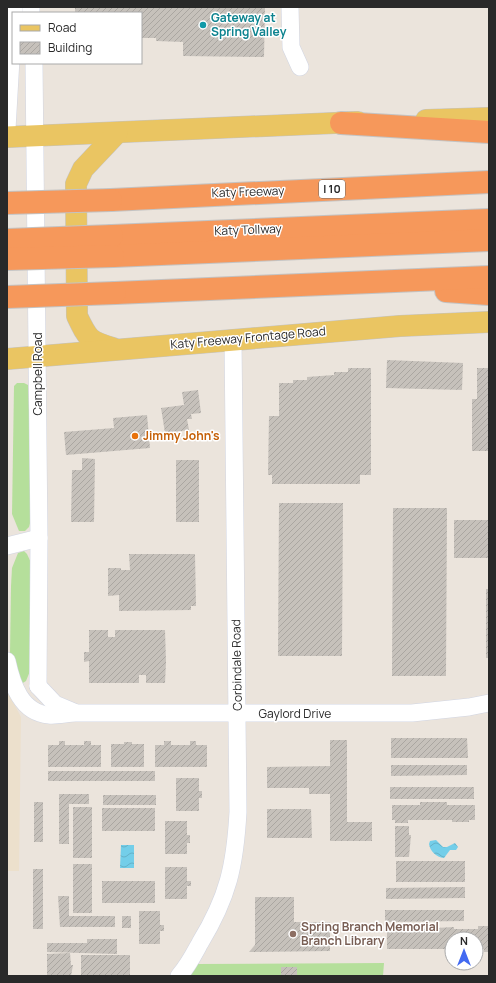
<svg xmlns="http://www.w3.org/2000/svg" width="496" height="983" font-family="Manrope,sans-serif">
<defs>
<pattern id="water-waves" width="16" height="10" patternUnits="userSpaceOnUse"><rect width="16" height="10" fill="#73cee9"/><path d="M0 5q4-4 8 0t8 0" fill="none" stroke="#64b1c8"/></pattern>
<pattern id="building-hatch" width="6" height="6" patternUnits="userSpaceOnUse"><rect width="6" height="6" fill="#c6c1bb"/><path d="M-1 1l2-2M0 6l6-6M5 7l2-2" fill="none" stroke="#aaa6a1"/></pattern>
</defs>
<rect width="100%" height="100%" fill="#ebe4dc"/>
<polygon fill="#ece0cc" points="7,691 21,717 19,871 7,871"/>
<g fill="#b5df9b">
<polygon points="17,383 24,383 28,385 33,512 29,527 25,531 19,531 12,514 14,386"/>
<polygon points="24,551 27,554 33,567 30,671 26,681 21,684 10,654 11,586 12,568 18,553"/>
<polygon points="384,963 383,976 187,976 196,964"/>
</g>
<g fill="url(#water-waves)">
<path d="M436,840l7,7h4l8,-4 3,4 -2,3h-6l-6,8c-8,-1 -14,-7 -15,-14l1,-3z"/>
<polygon points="121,845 134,845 134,868 120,868"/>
</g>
<g fill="url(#building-hatch)">
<polygon points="75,7 265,7 264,57 183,56 183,42 156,41 156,38 141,38 141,13 75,13"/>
<polygon points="387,360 463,363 462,390 386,388"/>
<polygon points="348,368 371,368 371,475 360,475 360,484 272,484 272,475 268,475 269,416 279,416 279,383 293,383 293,380 307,380 307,377 334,375 334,372 348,372"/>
<polygon points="477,368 489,368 489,451 472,451 472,399 477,399"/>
<polygon points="198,390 201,413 191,414 192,419 187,419 189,430 165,433 161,408 184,405 182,392"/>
<polygon points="147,415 150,448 66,455 64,432 114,428 113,418"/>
<polygon points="82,458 95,459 94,522 71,522 72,470 82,470"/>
<rect x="176" y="460" width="23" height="62"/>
<polygon points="279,503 343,503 342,656 278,656"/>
<polygon points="393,508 447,508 446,676 392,676"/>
<rect x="454" y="520" width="35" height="38"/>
<polygon points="129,554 195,554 196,606 191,606 191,610 119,611 119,595 108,596 108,568 121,568 121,570 130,570"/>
<rect x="486" y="589" width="3" height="69"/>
<polygon points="89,630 108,630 108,637 115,637 115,630 165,630 166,662 165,683 146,683 146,675 139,675 139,683 89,683 89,661 84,662 84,652 89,652"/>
<polygon points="391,738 467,738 468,758 391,758"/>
<polygon points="330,740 347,740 347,822 372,822 372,841 330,841 330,794 309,794 309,788 267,788 267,767 330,766"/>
<polygon points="59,741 65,741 65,745 84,745 84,741 91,741 91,745 101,745 101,767 48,767 48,745 59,745"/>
<polygon points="164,741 171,741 171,745 190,745 190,741 196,741 196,745 207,745 207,767 155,767 155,745 164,745"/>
<polygon points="124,742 132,742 132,744 144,744 144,767 111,767 111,744 124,744"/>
<polygon points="391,765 467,765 467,775 391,776"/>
<rect x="48" y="771" width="107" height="10"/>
<polygon points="176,778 199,778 199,791 202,791 202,798 199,798 199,811 176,811"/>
<rect x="390" y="787" width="84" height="12"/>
<polygon points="59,794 89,794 89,804 69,804 69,844 59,844"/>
<rect x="103" y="795" width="53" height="10"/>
<rect x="34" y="802" width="9" height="40"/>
<polygon points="420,802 447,802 447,805 475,805 475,820 469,820 469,822 452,822 452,820 408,820 408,823 395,823 395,820 392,820 392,805 420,805"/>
<rect x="73" y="807" width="19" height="51"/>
<rect x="102" y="808" width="53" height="23"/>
<polygon points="267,809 311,809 312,838 267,838"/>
<polygon points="165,821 187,821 187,835 190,835 190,843 187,843 187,854 165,854"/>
<polygon points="395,826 409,826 409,835 411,835 409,857 395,857"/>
<rect x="396" y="861" width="69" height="21"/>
<rect x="73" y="864" width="19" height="49"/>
<polygon points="165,867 187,867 187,881 191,881 191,886 187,886 187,899 165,899"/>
<rect x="33" y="869" width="10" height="60"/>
<rect x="102" y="881" width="53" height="22"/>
<polygon points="465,887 465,898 386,899 386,888"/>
<polygon points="58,896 69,896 69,916 115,916 115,927 60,927"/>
<polygon points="255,897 294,897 294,922 330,922 330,951 249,952 255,945"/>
<polygon points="385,910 464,910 464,921 385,922"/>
<polygon points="139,911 160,911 160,925 164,925 164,931 160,931 160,944 139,944"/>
<rect x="122" y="916" width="9" height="12"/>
<polygon points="478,926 489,926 489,952 484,952 484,949 476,949 476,939 452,939 452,949 387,949 387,929 418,927 418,929 454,927 454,929 478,929"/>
<polygon points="87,939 117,939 117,954 47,952 47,943 87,943"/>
<polygon points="70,953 71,965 73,965 71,976 47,976 47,954"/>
<rect x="81" y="955" width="49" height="20"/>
<rect x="281" y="967" width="16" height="9"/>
</g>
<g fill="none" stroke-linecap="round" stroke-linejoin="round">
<defs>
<g id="minor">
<polyline points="31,7 31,13"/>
<polyline points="290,7 291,47 300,67"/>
<polyline points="14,13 14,7"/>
<polyline points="34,63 39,538 38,686"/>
<polyline points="7,129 13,24"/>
<polyline points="7,546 39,538"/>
<path d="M7,661c5,23 14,52 42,54 8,1 19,-2 27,-2h336l57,-6 20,-4"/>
<polyline points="38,686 55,704 74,712"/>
<path d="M179,976c9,-10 15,-22 21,-33 28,-46 35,-77 38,-131l-5,-472"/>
</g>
<g id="major">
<polyline points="426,120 489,118"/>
<polyline points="7,137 358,122"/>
<path d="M113,348c-24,-7 -25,-9 -36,-32l-1,-132 7,-15 34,-36"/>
<polyline points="7,359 400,326 489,322"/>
</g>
<g id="highway">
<polyline points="341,123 489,132"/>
<polyline points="111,200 489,182"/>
<polyline points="112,236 489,220"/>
<polyline points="113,256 489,240"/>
<polyline points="446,291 489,294"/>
<polyline points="115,293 489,277"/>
</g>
</defs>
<use href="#minor" stroke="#d1d5e2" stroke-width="18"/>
<use href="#major" stroke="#c3c3c3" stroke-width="22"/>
<use href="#highway" stroke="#c3c3c3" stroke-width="24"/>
<use href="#minor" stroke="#fff" stroke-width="17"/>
<use href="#major" stroke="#eac562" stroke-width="21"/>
<use href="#highway" stroke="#f6985b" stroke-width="22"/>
<defs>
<g id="highway-bridge">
<polyline points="7,203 111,200"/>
<polyline points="7,240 112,236"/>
<polyline points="7,259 113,256"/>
<polyline points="7,297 115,293"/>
</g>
</defs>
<use href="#highway-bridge" stroke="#c3c3c3" stroke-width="24" stroke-linecap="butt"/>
<use href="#highway-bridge" stroke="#f6985b" stroke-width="22"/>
</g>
<circle fill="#0f9aa8" stroke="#fff" stroke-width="1.5" cx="203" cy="25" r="4"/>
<circle fill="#e8710a" stroke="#fff" stroke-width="1.5" cx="135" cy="436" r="4"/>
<circle fill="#8d6e63" stroke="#fff" stroke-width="1.5" cx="293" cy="934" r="4"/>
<g text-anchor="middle" stroke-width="3" stroke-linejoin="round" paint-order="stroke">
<rect fill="#fff" stroke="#696969" stroke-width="1" x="319" y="180" width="26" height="18" rx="3"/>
<g font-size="11" font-weight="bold" fill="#292929">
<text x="332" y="193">I 10</text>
</g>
<g font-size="12" font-weight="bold" fill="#0d838f" stroke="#fff" text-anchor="start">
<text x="211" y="22">Gateway at<tspan x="211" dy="14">Spring Valley</tspan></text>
</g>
<g font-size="12" fill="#292929" stroke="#fff">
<text transform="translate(248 192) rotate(-2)" y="4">Katy Freeway</text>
<text transform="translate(248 230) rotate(-2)" y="4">Katy Tollway</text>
<text transform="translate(248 338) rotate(-5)" y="4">Katy Freeway Frontage Road</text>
<text transform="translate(38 374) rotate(-90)" y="4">Campbell Road</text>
<text transform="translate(237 665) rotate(-91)" y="4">Corbindale Road</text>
<text x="295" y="718">Gaylord Drive</text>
</g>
<g font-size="12" font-weight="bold" fill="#c56008" stroke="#fff" text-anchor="start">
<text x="143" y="440">Jimmy John's</text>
</g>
<g font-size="12" font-weight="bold" fill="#785e54" stroke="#fff" text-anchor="start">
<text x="301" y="931">Spring Branch Memorial<tspan x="301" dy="14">Branch Library</tspan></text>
</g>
</g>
<rect width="496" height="983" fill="none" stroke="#292929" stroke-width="16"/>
<rect x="12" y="12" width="130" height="52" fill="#ffffff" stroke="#a9a9a9"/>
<rect x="20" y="25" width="20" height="6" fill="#eac562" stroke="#a9a9a9"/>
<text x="48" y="32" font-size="12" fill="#292929">Road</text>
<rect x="20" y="42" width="20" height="12" fill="url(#building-hatch)" stroke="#a9a9a9"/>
<text x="48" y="52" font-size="12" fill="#292929">Building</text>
<g transform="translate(464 951)"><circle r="19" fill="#ffffff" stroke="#a9a9a9"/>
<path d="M0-3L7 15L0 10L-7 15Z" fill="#436af1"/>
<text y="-6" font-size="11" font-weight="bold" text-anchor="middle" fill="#292929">N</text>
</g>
</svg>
